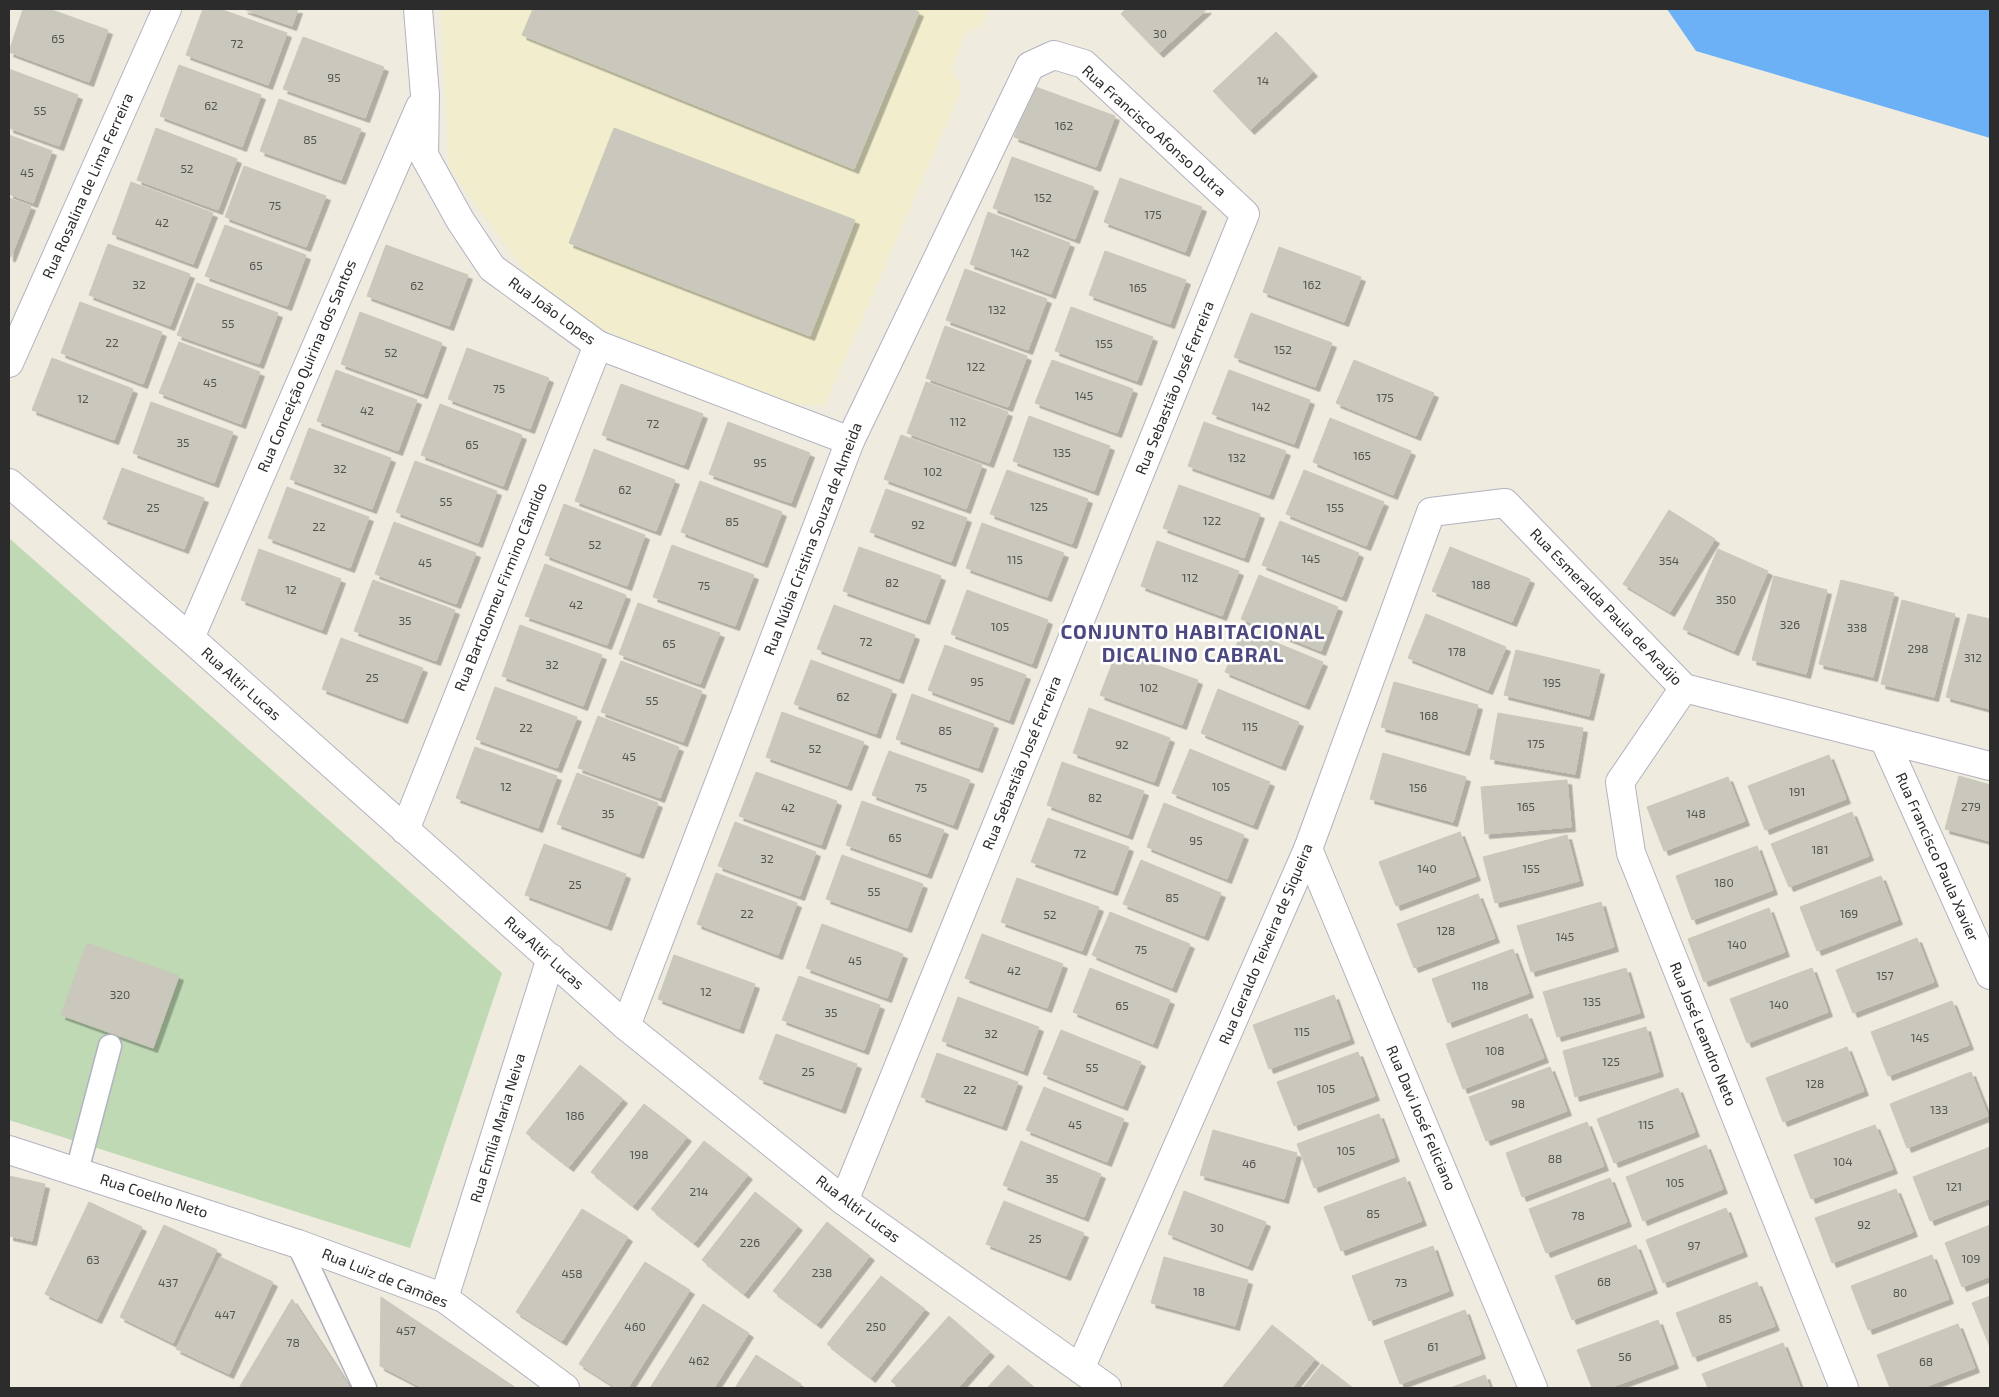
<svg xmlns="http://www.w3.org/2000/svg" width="1999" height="1397" font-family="'Exo 2',sans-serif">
<defs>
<filter id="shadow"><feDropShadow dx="4.5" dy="4.5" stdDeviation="0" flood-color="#0004"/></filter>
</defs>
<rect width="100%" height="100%" fill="#efebde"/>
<polygon fill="#f1edcd" points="441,9 989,9 982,25 965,33 952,69 962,88 825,405 780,404 598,327 538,289 449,168"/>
<polygon fill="#bed9b4" points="9,538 502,973 410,1248 9,1120"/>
<polygon fill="#6cb1f6" points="1667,9 1990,9 1990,138 1696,51"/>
<g fill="#cac8bd" stroke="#cac8b7" filter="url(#shadow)">
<polygon points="23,9 49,9 108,30 89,82 9,52"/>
<polygon points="203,9 220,9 287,33 268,85 186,55"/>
<polygon points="243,9 298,9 292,26"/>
<polygon points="533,9 912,9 919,12 854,169 522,35"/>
<polygon points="1126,9 1207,9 1159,53 1121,14"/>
<polygon points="1276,32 1313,72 1250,130 1213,91"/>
<polygon points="303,37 384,67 365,118 283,89"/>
<polygon points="179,65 261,95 242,147 160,116"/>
<polygon points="9,69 78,95 59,146 9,128"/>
<polygon points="1033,86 1115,116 1096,167 1014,137"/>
<polygon points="279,99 361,129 341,180 260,151"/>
<polygon points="156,128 237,159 218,210 137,180"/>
<polygon points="614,128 855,220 810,336 569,243"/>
<polygon points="9,135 52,151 33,203 9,194"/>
<polygon points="1012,157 1094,187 1075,239 993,208"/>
<polygon points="244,166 326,196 306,247 225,217"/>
<polygon points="1120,178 1202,207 1185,252 1104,222"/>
<polygon points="131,182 213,213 193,264 112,234"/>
<polygon points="9,198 31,206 11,257 9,257"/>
<polygon points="988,212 1070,243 1051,294 970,264"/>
<polygon points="225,225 306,255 287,306 205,276"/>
<polygon points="108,244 190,274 170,326 89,295"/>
<polygon points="386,245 468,275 449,326 367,296"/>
<polygon points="1279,247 1361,277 1344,322 1263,292"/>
<polygon points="1105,251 1186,280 1170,324 1089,295"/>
<polygon points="965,269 1047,299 1028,350 946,320"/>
<polygon points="197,283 278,313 259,364 177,335"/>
<polygon points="80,302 162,332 143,384 61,353"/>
<polygon points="1071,307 1153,337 1137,381 1055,351"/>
<polygon points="360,312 442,343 423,394 341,364"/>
<polygon points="1251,313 1332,343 1315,387 1234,357"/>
<polygon points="945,326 1027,356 1008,407 926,378"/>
<polygon points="179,342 260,372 241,424 159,393"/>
<polygon points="467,348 549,378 530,429 448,399"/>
<polygon points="52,358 133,389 114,440 32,410"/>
<polygon points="1052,360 1133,389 1117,433 1035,403"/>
<polygon points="1354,360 1434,393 1416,436 1336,403"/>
<polygon points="336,370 417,400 398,451 317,421"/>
<polygon points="1229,370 1310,400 1294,444 1212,414"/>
<polygon points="926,382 1008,412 989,463 907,433"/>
<polygon points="621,384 703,414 684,465 602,435"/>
<polygon points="151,402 233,432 214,483 133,453"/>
<polygon points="440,404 522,435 503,486 421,455"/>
<polygon points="1029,416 1110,446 1094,491 1013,461"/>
<polygon points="1330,418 1411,451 1393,495 1313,462"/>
<polygon points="728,422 810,453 791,503 709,474"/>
<polygon points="1204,422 1286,451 1269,495 1188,466"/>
<polygon points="309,428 391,458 372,509 290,479"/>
<polygon points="901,435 982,465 966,509 884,479"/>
<polygon points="594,449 675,480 656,531 575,501"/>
<polygon points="415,461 497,491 478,543 396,512"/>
<polygon points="122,468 204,498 184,549 103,519"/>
<polygon points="1007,470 1088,499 1072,544 990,514"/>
<polygon points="1304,470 1384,502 1366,546 1286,514"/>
<polygon points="700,481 782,512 763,563 681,532"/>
<polygon points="1179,485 1260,514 1244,558 1163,528"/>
<polygon points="287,487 369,517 350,568 268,538"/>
<polygon points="886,489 967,518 951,562 870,532"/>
<polygon points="564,504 645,535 627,586 545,555"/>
<polygon points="1669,510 1715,539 1670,612 1623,584"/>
<polygon points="1280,521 1359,553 1342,597 1262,565"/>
<polygon points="394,522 476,553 456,604 375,574"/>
<polygon points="982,523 1064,553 1047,597 966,568"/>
<polygon points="1157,541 1239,571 1222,616 1141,586"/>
<polygon points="672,545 754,575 735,626 653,597"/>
<polygon points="859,547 941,576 925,620 843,591"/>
<polygon points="1450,547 1530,579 1512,622 1432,591"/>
<polygon points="259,549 341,579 322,630 241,600"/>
<polygon points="1718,549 1768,571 1734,651 1683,629"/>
<polygon points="545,564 626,595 607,645 525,616"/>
<polygon points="1259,575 1338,607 1321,651 1241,619"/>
<polygon points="1774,576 1827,590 1806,674 1752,660"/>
<polygon points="373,580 455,610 436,661 354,631"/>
<polygon points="1841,580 1894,593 1873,677 1819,664"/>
<polygon points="967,590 1048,620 1032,664 951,634"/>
<polygon points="1902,600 1955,614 1934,697 1881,684"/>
<polygon points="638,603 720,633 700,684 619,654"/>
<polygon points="834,605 915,635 899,679 817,649"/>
<polygon points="1426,614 1506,647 1488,690 1408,658"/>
<polygon points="1968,614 1990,619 1990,709 1946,697"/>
<polygon points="520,625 602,655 583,706 502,676"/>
<polygon points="1243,629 1323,662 1305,705 1225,672"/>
<polygon points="341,638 423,668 403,719 322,689"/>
<polygon points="945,645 1026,675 1009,720 928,690"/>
<polygon points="1516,650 1600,670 1589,716 1504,695"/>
<polygon points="1117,651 1198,680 1182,725 1100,695"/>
<polygon points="811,660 892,690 876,734 794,704"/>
<polygon points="621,661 702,691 683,742 601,712"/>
<polygon points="1394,682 1478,705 1465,751 1381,727"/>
<polygon points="495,687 577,717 557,768 476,739"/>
<polygon points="1218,689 1299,722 1281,766 1201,733"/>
<polygon points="912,694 994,724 978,768 896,739"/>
<polygon points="1089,708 1170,738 1154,782 1073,753"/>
<polygon points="782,712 864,742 847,786 766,757"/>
<polygon points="1498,713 1583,728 1575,774 1490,759"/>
<polygon points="598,716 679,747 660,798 578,768"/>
<polygon points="475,747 557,776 538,828 456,798"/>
<polygon points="1190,749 1270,782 1253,825 1172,793"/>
<polygon points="889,751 970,780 953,825 872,795"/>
<polygon points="1383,753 1466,777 1453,822 1370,799"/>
<polygon points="1829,755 1846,799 1765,830 1748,786"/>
<polygon points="1062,762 1144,791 1128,835 1047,805"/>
<polygon points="756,772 837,801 821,845 739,816"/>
<polygon points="577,773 658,803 639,854 557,824"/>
<polygon points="1959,776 1990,785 1990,841 1945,829"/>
<polygon points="1728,777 1745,821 1664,851 1647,807"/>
<polygon points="1567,780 1571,827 1485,834 1481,787"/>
<polygon points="862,801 944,830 927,874 846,845"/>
<polygon points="1164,803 1244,835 1227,879 1147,847"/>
<polygon points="1852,812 1869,856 1789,887 1771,844"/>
<polygon points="1048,818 1129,847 1113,891 1031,862"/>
<polygon points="735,822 816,852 800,896 718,866"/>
<polygon points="1460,832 1476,876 1396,906 1379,862"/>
<polygon points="1567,835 1579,881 1495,903 1483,857"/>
<polygon points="544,844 626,874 607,926 525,895"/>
<polygon points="1757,846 1773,890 1692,920 1676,876"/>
<polygon points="842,855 923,884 907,928 826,899"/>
<polygon points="1141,860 1221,893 1204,936 1123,904"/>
<polygon points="716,873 797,903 778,955 697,924"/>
<polygon points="1881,876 1898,920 1817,951 1800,907"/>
<polygon points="1017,878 1099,907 1082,951 1001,922"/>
<polygon points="1478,894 1495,938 1414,968 1397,924"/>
<polygon points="1601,902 1614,947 1531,972 1517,926"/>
<polygon points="1769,908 1785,952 1704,982 1688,939"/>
<polygon points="1110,912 1190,944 1172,988 1092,955"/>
<polygon points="822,924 903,954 887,998 806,968"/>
<polygon points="982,934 1063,964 1047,1008 965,978"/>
<polygon points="1917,938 1934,982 1853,1013 1836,970"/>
<polygon points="87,943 179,976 153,1048 61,1015"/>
<polygon points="1513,949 1529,993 1448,1023 1432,979"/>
<polygon points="674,955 755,984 739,1029 658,999"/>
<polygon points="1090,968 1170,1000 1153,1044 1073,1012"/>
<polygon points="1626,968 1640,1013 1557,1037 1543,992"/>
<polygon points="1812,968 1828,1012 1747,1043 1730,999"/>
<polygon points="799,976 880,1005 864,1050 782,1020"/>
<polygon points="1334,995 1350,1039 1269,1069 1253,1025"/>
<polygon points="958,997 1039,1027 1023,1071 942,1041"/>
<polygon points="1952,1001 1969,1045 1888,1076 1871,1032"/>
<polygon points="1527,1014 1544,1058 1463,1089 1446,1044"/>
<polygon points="1646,1027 1659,1072 1575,1097 1563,1051"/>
<polygon points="1061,1030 1141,1062 1123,1106 1043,1074"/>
<polygon points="776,1034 857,1064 841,1109 759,1079"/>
<polygon points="1847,1047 1864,1091 1783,1122 1766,1078"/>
<polygon points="1358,1052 1375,1096 1294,1126 1277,1082"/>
<polygon points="937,1053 1018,1082 1002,1126 921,1097"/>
<polygon points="580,1065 623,1099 569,1167 526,1133"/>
<polygon points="1550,1067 1567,1111 1486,1141 1469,1097"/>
<polygon points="1971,1072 1988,1116 1907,1148 1890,1104"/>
<polygon points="1044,1087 1124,1119 1107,1162 1026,1130"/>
<polygon points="1678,1088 1695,1132 1614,1163 1597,1119"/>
<polygon points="644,1104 687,1137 633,1206 591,1172"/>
<polygon points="1379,1114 1395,1157 1314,1188 1297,1144"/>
<polygon points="1587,1122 1604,1166 1522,1197 1506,1153"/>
<polygon points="1875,1125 1893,1169 1811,1199 1794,1155"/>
<polygon points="1213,1130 1297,1153 1284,1199 1200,1175"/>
<polygon points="704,1141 748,1175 694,1243 651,1209"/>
<polygon points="1021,1141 1101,1174 1084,1217 1003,1185"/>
<polygon points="1706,1145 1723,1189 1643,1221 1626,1177"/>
<polygon points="1990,1147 1990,1198 1930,1221 1913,1177"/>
<polygon points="9,1176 45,1184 32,1241 9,1236"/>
<polygon points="1405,1177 1422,1221 1341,1251 1324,1207"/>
<polygon points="1610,1178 1627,1222 1546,1253 1529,1209"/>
<polygon points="1896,1189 1913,1232 1832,1263 1815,1218"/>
<polygon points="1184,1191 1266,1222 1248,1266 1168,1234"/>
<polygon points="755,1192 798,1226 744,1294 702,1260"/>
<polygon points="1004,1201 1084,1233 1066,1276 986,1244"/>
<polygon points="89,1202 142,1227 97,1319 45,1294"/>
<polygon points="1726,1208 1743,1252 1663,1283 1646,1240"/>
<polygon points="582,1209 628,1237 562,1341 516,1312"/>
<polygon points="827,1222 870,1256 817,1324 773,1291"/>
<polygon points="164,1225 217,1250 173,1343 120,1317"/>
<polygon points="1990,1225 1990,1276 1962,1287 1945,1243"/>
<polygon points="1636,1245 1653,1289 1572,1320 1555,1276"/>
<polygon points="1433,1246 1449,1291 1369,1321 1352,1276"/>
<polygon points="1932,1255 1949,1299 1868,1330 1851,1286"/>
<polygon points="220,1257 273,1282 229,1374 176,1349"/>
<polygon points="1164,1257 1248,1280 1235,1326 1151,1303"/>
<polygon points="645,1262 690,1290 628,1388 617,1388 579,1364"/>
<polygon points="881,1276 925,1309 871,1378 827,1344"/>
<polygon points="1757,1282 1775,1326 1693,1357 1676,1313"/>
<polygon points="1990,1296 1990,1347 1972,1303"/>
<polygon points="381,1297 516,1388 423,1388 380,1366"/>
<polygon points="292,1299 350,1388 239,1388"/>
<polygon points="703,1304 749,1333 714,1388 650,1388"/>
<polygon points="1465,1310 1481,1354 1400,1384 1384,1341"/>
<polygon points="949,1316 990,1352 958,1388 900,1388 891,1381"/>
<polygon points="1658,1320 1674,1364 1609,1388 1592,1388 1577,1350"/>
<polygon points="1958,1324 1975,1368 1922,1388 1890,1388 1877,1355"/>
<polygon points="1272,1325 1315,1359 1292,1388 1222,1388"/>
<polygon points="1783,1343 1800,1387 1708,1388 1702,1374"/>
<polygon points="756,1355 801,1384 798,1388 735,1388"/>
<polygon points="1322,1364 1353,1388 1303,1388"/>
<polygon points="1008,1365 1035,1388 987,1388"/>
<polygon points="1485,1375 1490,1388 1450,1388"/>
</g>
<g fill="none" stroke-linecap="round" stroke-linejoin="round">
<defs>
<g id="service">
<polyline points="77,1171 110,1046"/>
<polyline points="298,1244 365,1388"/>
</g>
<g id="minor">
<polyline points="418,9 425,95 424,155 460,220 492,268 598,345 850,441"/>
<polyline points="9,363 167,9"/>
<polyline points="9,483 190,638 626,1026 844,1201 1107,1388"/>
<polyline points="190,638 420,107"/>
<polyline points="1684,688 1620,782 1631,853 1844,1388"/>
<polyline points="1884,739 1990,975"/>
<polyline points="405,830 598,345"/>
<polyline points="1308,849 1533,1388"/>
<polyline points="626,1026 850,441 1030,66 1054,55 1084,64 1245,214 844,1201"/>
<polyline points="444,1298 551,958"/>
<polyline points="1080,1369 1308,849 1431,512 1505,503 1684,688 1990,766"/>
</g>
<polyline id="tertiary" points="9,1150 298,1244 444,1298 565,1388"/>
</defs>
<use href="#service" stroke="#b2b2c1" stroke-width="25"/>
<use href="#minor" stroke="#b2b2c1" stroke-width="30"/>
<use href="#tertiary" stroke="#b2b2c1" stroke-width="30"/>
<use href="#service" stroke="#fff" stroke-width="22"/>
<use href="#minor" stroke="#fff" stroke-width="28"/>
<use href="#tertiary" stroke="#fff" stroke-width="28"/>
</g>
<g text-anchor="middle" stroke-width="5" stroke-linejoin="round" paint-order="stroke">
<g font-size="12" fill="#545350">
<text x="1160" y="38">30</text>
<text x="58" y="43">65</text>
<text x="237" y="48">72</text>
<text x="334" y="82">95</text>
<text x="1263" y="85">14</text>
<text x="211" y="110">62</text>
<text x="40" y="115">55</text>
<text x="1064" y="130">162</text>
<text x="310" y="144">85</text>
<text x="187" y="173">52</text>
<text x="27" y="177">45</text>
<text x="1043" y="202">152</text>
<text x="275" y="210">75</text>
<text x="1153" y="219">175</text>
<text x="162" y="227">42</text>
<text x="1020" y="257">142</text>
<text x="256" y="270">65</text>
<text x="139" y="289">32</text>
<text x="1312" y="289">162</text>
<text x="417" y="290">62</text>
<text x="1138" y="292">165</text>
<text x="997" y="314">132</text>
<text x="228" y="328">55</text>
<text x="112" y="347">22</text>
<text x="1104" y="348">155</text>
<text x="1283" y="354">152</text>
<text x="391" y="357">52</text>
<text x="976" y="371">122</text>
<text x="210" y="387">45</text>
<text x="499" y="393">75</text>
<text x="1084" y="400">145</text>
<text x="1385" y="402">175</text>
<text x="83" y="403">12</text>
<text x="1261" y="411">142</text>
<text x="367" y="415">42</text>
<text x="958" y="426">112</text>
<text x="653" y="428">72</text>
<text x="183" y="447">35</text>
<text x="472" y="449">65</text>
<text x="1062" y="457">135</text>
<text x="1362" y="460">165</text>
<text x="1237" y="462">132</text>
<text x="760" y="467">95</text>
<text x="340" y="473">32</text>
<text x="933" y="476">102</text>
<text x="625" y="494">62</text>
<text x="446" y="506">55</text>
<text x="1039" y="511">125</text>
<text x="153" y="512">25</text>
<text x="1335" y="512">155</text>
<text x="1212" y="525">122</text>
<text x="732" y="526">85</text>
<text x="918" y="529">92</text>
<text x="319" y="531">22</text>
<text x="595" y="549">52</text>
<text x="1311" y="563">145</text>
<text x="1015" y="564">115</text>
<text x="1669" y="565">354</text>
<text x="425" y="567">45</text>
<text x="1190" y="582">112</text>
<text x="892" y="587">82</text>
<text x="1481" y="589">188</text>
<text x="704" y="590">75</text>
<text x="291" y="594">12</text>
<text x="1726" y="604">350</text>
<text x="576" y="609">42</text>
<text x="405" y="625">35</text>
<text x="1790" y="629">326</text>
<text x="1000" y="631">105</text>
<text x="1857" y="632">338</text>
<text x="866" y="646">72</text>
<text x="669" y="648">65</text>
<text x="1918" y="653">298</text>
<text x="1457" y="656">178</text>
<text x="1973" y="662">312</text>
<text x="552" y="669">32</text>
<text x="372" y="682">25</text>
<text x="977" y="686">95</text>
<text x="1552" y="687">195</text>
<text x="1149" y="692">102</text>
<text x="843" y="701">62</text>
<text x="652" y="705">55</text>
<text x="1429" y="720">168</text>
<text x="1250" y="731">115</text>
<text x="526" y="732">22</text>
<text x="945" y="735">85</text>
<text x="1536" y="748">175</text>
<text x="1122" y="749">92</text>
<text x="815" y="753">52</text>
<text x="629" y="761">45</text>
<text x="506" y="791">12</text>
<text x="1221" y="791">105</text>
<text x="921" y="792">75</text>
<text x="1418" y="792">156</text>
<text x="1797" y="796">191</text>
<text x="1095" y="802">82</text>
<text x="1526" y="811">165</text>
<text x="1971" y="811">279</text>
<text x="788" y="812">42</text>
<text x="608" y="818">35</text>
<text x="1696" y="818">148</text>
<text x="895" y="842">65</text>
<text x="1196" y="845">95</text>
<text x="1820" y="854">181</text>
<text x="1080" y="858">72</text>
<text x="767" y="863">32</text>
<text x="1427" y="873">140</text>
<text x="1531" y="873">155</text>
<text x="1724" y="887">180</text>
<text x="575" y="889">25</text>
<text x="874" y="896">55</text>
<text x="1172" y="902">85</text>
<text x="747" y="918">22</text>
<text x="1849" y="918">169</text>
<text x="1050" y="919">52</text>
<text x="1446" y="935">128</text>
<text x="1565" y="941">145</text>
<text x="1737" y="949">140</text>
<text x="1141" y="954">75</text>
<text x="855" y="965">45</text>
<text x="1014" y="975">42</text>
<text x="1885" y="980">157</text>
<text x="1480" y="990">118</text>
<text x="706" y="996">12</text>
<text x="120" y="999">320</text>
<text x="1592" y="1006">135</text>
<text x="1779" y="1009">140</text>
<text x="1122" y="1010">65</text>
<text x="831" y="1017">35</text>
<text x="1302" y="1036">115</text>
<text x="991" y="1038">32</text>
<text x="1920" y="1042">145</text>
<text x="1495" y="1055">108</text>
<text x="1611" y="1066">125</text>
<text x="1092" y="1072">55</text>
<text x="808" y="1076">25</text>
<text x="1815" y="1088">128</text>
<text x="1326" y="1093">105</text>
<text x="970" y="1094">22</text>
<text x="1518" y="1108">98</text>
<text x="1939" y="1114">133</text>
<text x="575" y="1120">186</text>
<text x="1075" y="1129">45</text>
<text x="1646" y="1129">115</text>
<text x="1346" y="1155">105</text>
<text x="639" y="1159">198</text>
<text x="1555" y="1163">88</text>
<text x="1843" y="1166">104</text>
<text x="1249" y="1168">46</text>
<text x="1052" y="1183">35</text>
<text x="1675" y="1187">105</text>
<text x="1954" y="1191">121</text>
<text x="699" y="1196">214</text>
<text x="1373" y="1218">85</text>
<text x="1578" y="1220">78</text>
<text x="1864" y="1229">92</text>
<text x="1217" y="1232">30</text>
<text x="1035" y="1243">25</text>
<text x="750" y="1247">226</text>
<text x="1694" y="1250">97</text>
<text x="1971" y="1263">109</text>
<text x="93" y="1264">63</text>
<text x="822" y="1277">238</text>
<text x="572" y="1278">458</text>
<text x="1604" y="1286">68</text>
<text x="168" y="1287">437</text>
<text x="1401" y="1287">73</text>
<text x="1199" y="1296">18</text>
<text x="1900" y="1297">80</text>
<text x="225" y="1319">447</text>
<text x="1725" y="1323">85</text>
<text x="635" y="1331">460</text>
<text x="876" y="1331">250</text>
<text x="406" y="1335">457</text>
<text x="293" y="1347">78</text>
<text x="1433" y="1351">61</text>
<text x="1625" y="1361">56</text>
<text x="699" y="1365">462</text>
<text x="1926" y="1366">68</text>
</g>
<g font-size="15" fill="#2c2c2c" stroke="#fff">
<text transform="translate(1154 131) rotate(42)" y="5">Rua Francisco Afonso Dutra</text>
<text transform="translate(88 186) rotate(-66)" y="5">Rua Rosalina de Lima Ferreira</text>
<text transform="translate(552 311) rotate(36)" y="5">Rua João Lopes</text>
<text transform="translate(307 366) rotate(-67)" y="5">Rua Conceição Quirina dos Santos</text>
<text transform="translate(1175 388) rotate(-68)" y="5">Rua Sebastião José Ferreira</text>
<text transform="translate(813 539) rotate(-69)" y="5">Rua Núbia Cristina Souza de Almeida</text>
<text transform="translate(501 587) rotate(-68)" y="5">Rua Bartolomeu Firmino Cândido</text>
<text transform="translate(1606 607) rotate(46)" y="5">Rua Esmeralda Paula de Araújo</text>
<text transform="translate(241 684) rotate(42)" y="5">Rua Altir Lucas</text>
<text transform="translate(1022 763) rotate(-68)" y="5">Rua Sebastião José Ferreira</text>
<text transform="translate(1937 857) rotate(66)" y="5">Rua Francisco Paula Xavier</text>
<text transform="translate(1266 944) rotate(-67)" y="5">Rua Geraldo Teixeira de Siqueira</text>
<text transform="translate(544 953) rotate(42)" y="5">Rua Altir Lucas</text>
<text transform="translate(1703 1034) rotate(68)" y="5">Rua José Leandro Neto</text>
<text transform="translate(1421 1118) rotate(67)" y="5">Rua Davi José Feliciano</text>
<text transform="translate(498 1128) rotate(-73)" y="5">Rua Emília Maria Neiva</text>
<text transform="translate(154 1196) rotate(18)" y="5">Rua Coelho Neto</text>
<text transform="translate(858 1209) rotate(37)" y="5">Rua Altir Lucas</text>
<text transform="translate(385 1278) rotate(22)" y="5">Rua Luiz de Camões</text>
</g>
<g font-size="20" font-weight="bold" letter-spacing="1" fill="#4c4980" stroke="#fff">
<text x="1193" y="639">CONJUNTO HABITACIONAL<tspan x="1193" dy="23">DICALINO CABRAL</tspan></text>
</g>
</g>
<rect width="1999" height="1397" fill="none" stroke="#2c2c2c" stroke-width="20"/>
</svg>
